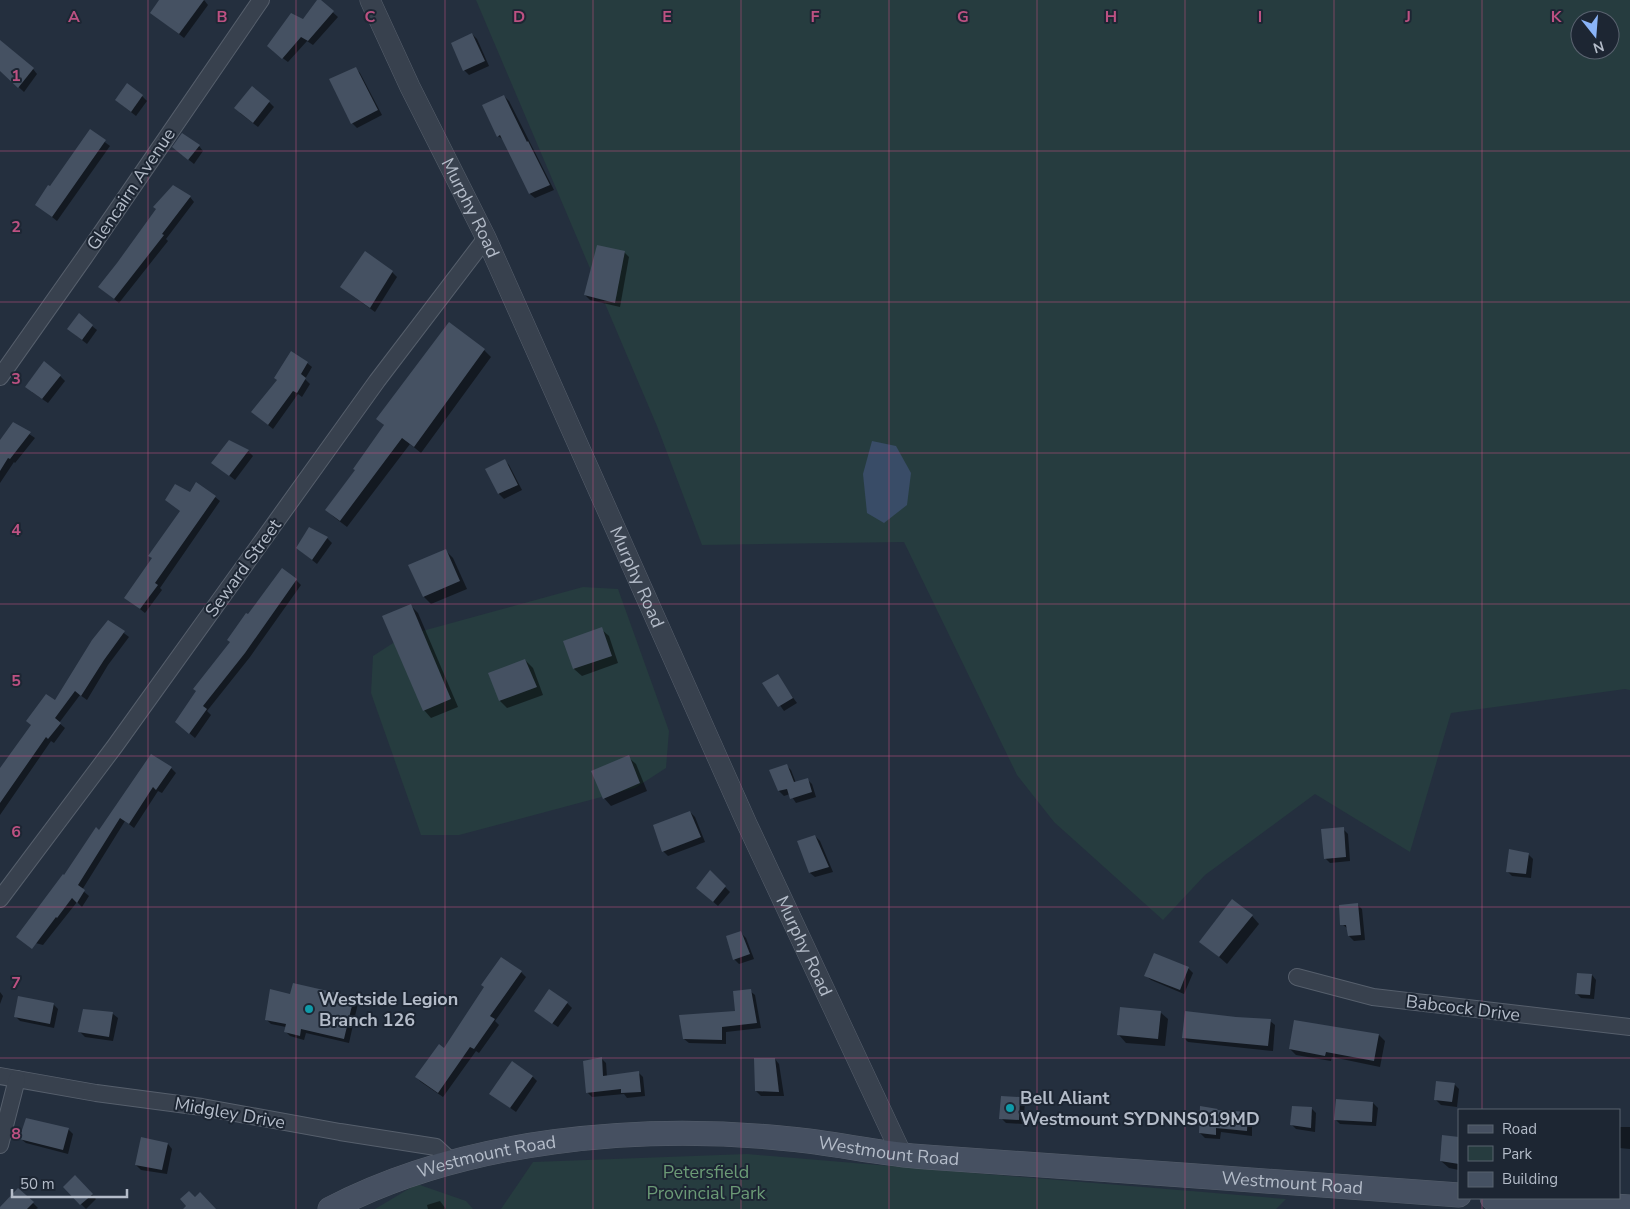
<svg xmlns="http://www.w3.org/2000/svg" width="1630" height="1209" font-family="'Nunito Sans',sans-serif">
<rect width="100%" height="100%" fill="#242f3e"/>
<g fill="#263c3f" fill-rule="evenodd">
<path d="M476,0h1154v690l-5,-1 -174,24 -41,139 -95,-58 -110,81 -42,45 -109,-98 -37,-47 -113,-233 -202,3 -45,-119zM1580,20h30v30h-30z"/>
<polygon points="583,587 618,589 669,731 666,768 635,788 459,835 421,835 371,693 373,656 404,636"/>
<polygon points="747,1154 1286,1199 1276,1209 501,1209 533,1162"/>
<polygon points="417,1184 466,1201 473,1209 375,1209"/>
</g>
<polygon fill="#394c67" points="872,441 896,446 911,473 907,505 884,523 867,513 863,474"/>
<g fill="#0007">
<polygon points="161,0 204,0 208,5 184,38 152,13"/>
<polygon points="319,0 338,17 313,45 307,41 288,62 273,51 303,20"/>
<polygon points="472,34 477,39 489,66 469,75 464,70"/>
<polygon points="0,53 33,69 37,74 24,92 0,70"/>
<polygon points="355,68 360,73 382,115 357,128 352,123 331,80"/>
<polygon points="142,96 147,101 136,116 122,105"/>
<polygon points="504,96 509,101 554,190 535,198 530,194 504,140 498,136"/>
<polygon points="269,102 274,107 258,127 240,113"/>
<polygon points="90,131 110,146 57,221 37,205"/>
<polygon points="199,146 203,151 194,164 179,152"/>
<polygon points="190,197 194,202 166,239 168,241 119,303 104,291"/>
<polygon points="624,252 629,257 620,307 590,300 585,295"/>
<polygon points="392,272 397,277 375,312 346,291"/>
<polygon points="92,326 97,330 87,344 73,333"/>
<polygon points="484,350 491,357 421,453 410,444 347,527 334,517 327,510 356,470 385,426 378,419"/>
<polygon points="307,363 312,367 305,379 310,384 302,397 298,394 273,429 252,412"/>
<polygon points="60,376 65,381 48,403 32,392"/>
<polygon points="13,423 35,438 15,463 14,462 0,483 0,443"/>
<polygon points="248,451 253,456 235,480 213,463"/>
<polygon points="505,461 509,465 522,490 504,499 499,494 487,470"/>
<polygon points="191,494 215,497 220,501 160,588 162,590 145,613 126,598 153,559"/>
<polygon points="310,528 327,538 332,543 317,564 302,552"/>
<polygon points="445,550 453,558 467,589 431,604 424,597"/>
<polygon points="296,580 301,585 250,657 207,711 211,715 195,738 182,727 248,616"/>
<polygon points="411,606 418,613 458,707 431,718 424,710"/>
<polygon points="108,621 129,637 108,665 87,700 80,695 59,723 65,728 54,743 51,741 0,815 0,770 32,726 55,702"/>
<polygon points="601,629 609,636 618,663 582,676 574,669 565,641"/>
<polygon points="525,660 533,668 543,695 507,708 500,701 489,674"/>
<polygon points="777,676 797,703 784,711 764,683"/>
<polygon points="628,757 636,764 647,791 611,806 604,798"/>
<polygon points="786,765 791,770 796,783 807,779 812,784 816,797 796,803 790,794 784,796 779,791"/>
<polygon points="171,768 176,773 162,793 158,791 134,828 125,821 82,890 89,896 82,907 77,902 43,945 24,940 64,876 99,831"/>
<polygon points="690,812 695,817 705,842 668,856 663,851"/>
<polygon points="1343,829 1348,834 1350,861 1330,863 1325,858"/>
<polygon points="815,836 820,841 833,872 815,877 810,873 799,842"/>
<polygon points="1528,854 1533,859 1531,878 1512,876 1507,871"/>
<polygon points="710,872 730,892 718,906 702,892"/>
<polygon points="1357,904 1362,909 1365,940 1354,941 1349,936 1348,929 1342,924"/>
<polygon points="1252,916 1259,924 1227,964 1201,941"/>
<polygon points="741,933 746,938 754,959 739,964 734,959"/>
<polygon points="1188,968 1193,973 1184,994 1151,980 1146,976"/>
<polygon points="521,972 526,977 495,1021 499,1025 479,1053 476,1051 443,1097 421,1082 416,1077"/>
<polygon points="1592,975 1596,980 1594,999 1581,998 1576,993"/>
<polygon points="750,991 755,995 761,1028 726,1032 726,1044 689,1043 684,1039 736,1012"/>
<polygon points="0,992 3,996 0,1004"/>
<polygon points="291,995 353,998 358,1003 349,1043 306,1033 304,1040 290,1036 286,1032 286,1027 271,1024 266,1019"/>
<polygon points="567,1003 572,1008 558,1027 540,1015"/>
<polygon points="53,1004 58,1009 54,1028 20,1021 15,1016"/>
<polygon points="84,1011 113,1014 118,1018 113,1041 85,1037 80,1032"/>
<polygon points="1160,1012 1168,1019 1165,1046 1126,1043 1119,1035"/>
<polygon points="1270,1021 1275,1025 1273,1051 1188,1042 1183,1037"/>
<polygon points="1379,1035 1385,1041 1380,1067 1332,1057 1331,1061 1296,1055 1290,1049"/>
<polygon points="601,1058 606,1063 607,1077 638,1072 643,1077 645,1096 627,1098 624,1094 592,1097 587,1092"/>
<polygon points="775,1059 779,1064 784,1096 761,1096 756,1091"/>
<polygon points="532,1076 537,1081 516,1112 491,1094"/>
<polygon points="1454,1084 1459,1089 1457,1107 1441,1105 1436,1100"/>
<polygon points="1020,1098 1025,1103 1023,1124 1006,1123 1001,1118"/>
<polygon points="1373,1103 1378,1108 1376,1126 1340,1124 1335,1119"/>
<polygon points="1311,1108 1316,1113 1315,1132 1296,1129 1292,1125"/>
<polygon points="1217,1110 1219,1112 1247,1113 1252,1118 1252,1136 1221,1132 1220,1139 1205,1138 1200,1133"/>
<polygon points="1619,1127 1630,1127 1630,1149 1619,1148"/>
<polygon points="68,1129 73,1134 68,1154 26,1143 21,1139"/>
<polygon points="1459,1138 1459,1170 1449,1168 1441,1161"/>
<polygon points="168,1144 172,1149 167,1174 141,1170 136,1165"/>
<polygon points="75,1177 96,1199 86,1209 64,1187"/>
<polygon points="440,1201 446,1209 428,1209 427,1205"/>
<polygon points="33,1203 38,1208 36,1209 0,1209"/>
</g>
<g fill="#455162">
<polygon points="159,0 204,0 179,34 150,13"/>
<polygon points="317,0 321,0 334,11 308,41 301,37 282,59 267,46 291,13 303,19"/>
<polygon points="472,33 485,61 463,71 451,43"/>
<polygon points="0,40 34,68 18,88 0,71"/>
<polygon points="356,67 378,110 351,124 329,79"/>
<polygon points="127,83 143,95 131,112 115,100"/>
<polygon points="252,86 270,101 253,123 234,108"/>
<polygon points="504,95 527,142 528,141 550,185 529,194 500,135 497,137 482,105"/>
<polygon points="90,129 106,140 52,217 35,205 48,185 50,186"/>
<polygon points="182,133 200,145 188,160 172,147"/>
<polygon points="173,185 191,196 162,234 164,235 114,299 98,287 117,263 156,209 153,207"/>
<polygon points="597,245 625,251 615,303 584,295"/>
<polygon points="365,251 393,271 370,308 340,287"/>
<polygon points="79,313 93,325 82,340 67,329"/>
<polygon points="449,322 485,349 414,447 402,438 340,521 325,510 355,470 353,469 384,425 376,419"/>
<polygon points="291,351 308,362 301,374 306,378 297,393 293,391 268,425 251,412 277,380 274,378"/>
<polygon points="44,361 61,375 42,399 25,387"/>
<polygon points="13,422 31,432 10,459 8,458 0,471 0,440"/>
<polygon points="229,440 249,450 229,476 211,463"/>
<polygon points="505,459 518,485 498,494 485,469"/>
<polygon points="196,482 216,496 155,583 158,585 140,609 124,598 152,558 148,556 180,511 165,500 175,484 190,492"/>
<polygon points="309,527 328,537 312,560 296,548"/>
<polygon points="446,549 460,581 423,597 408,565"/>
<polygon points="282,568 297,579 245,653 203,706 207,709 189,734 175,722 196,691 193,689 230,642 227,640 246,613 248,614"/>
<polygon points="411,604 451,699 423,711 382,616"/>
<polygon points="108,620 125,631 104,660 81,696 75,691 55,718 61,723 48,739 46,737 0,803 0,768 31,725 26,721 46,694 55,700 92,640"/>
<polygon points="602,627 612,656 573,669 563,641"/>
<polygon points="525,659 537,687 499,701 488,673"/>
<polygon points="778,674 793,698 778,707 762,683"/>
<polygon points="151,754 172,767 156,790 153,787 129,824 120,818 78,885 85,890 77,903 72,898 57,918 56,917 32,949 16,937 63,874 64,875 96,827 99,830"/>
<polygon points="629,755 640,783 603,799 591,771"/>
<polygon points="787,764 794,782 808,778 812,792 790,799 787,789 778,791 769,770"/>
<polygon points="690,811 701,837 662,852 653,825"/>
<polygon points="1344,827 1346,857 1324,859 1321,829"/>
<polygon points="815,835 829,867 809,873 797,841"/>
<polygon points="1509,849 1529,853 1526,874 1506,872"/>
<polygon points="710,870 726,886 713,902 696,888"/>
<polygon points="1232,899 1253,915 1219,957 1199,942"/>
<polygon points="1358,903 1361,935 1348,936 1346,925 1340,925 1339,905"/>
<polygon points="741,931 750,954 733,960 726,936"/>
<polygon points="1154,953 1189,967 1180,990 1144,976"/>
<polygon points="501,957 522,971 490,1016 495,1019 474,1049 470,1047 438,1093 415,1077 439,1044 444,1048 484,987 481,985"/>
<polygon points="1577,973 1592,974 1590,995 1575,994"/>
<polygon points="293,983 354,997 344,1039 301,1029 300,1036 284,1032 286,1024 265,1020 270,989 290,994"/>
<polygon points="549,989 568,1002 552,1024 534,1011"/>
<polygon points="751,989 757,1023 722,1027 722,1040 683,1039 679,1015 735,1011 733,991"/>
<polygon points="18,996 54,1003 50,1024 14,1017"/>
<polygon points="1120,1007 1161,1011 1158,1039 1117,1035"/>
<polygon points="83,1009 113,1012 109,1037 78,1032"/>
<polygon points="1185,1011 1236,1017 1271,1019 1268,1046 1182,1038"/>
<polygon points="1294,1020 1379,1034 1374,1061 1326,1052 1325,1056 1289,1049"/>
<polygon points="602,1057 603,1076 639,1071 641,1092 621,1093 621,1089 586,1093 583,1061"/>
<polygon points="754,1058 775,1058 779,1092 755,1091"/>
<polygon points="512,1061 533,1076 510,1108 489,1094"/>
<polygon points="1436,1081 1455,1083 1452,1102 1434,1100"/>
<polygon points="1001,1096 1020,1097 1019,1120 999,1119"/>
<polygon points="1336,1099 1373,1102 1372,1122 1334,1120"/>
<polygon points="1200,1106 1218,1109 1217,1110 1248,1112 1247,1131 1216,1128 1216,1135 1199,1133"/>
<polygon points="1292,1106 1312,1107 1311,1128 1290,1125"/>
<polygon points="26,1118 69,1128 63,1150 19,1139"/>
<polygon points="1442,1135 1459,1137 1459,1164 1440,1161"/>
<polygon points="141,1137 168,1143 162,1170 135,1165"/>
<polygon points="75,1175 93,1194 80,1205 63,1187"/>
<polygon points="18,1188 34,1202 27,1209 0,1209 0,1207"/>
<polygon points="189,1191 195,1197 200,1192 216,1209 183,1209 186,1206 180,1199"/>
</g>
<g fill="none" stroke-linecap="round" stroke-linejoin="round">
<defs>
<g id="minor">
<polyline points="0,377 84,258 261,0"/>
<polyline points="0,899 115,746 377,381 486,238"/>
<polyline points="1297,977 1373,997 1630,1027"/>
<polyline points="0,1076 96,1093 202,1107 340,1132 436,1147 453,1163"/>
<polyline points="0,1145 17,1079"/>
</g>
<g id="tertiary">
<path id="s1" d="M370,0l40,87 76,151 261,586 155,331"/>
</g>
<g id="secondary">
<polyline points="1492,1198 1630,1207"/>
<path id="s2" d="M330,1209c134,-70 311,-86 460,-70 45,4 90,15 136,18 178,12 355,25 533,38"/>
</g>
</defs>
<use href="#minor" stroke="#565f6c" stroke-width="18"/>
<use href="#tertiary" stroke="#565f6c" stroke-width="21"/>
<use href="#secondary" stroke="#565f6c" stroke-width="25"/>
<use href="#minor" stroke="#38414e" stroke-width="16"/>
<use href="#tertiary" stroke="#38414e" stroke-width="20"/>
<use href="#secondary" stroke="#465061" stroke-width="24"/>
</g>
<path fill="none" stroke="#bd5182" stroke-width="1" stroke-opacity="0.55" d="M148,0v1209M296,0v1209M445,0v1209M593,0v1209M741,0v1209M889,0v1209M1037,0v1209M1185,0v1209M1334,0v1209M1482,0v1110M0,151h1630M0,302h1630M0,453h1630M0,604h1630M0,756h1630M0,907h1630M0,1058h1630M1482,1198v11"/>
<g fill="#0f9aa8" stroke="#1d2633" stroke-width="2">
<circle cx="309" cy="1009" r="5"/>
<circle cx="1010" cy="1108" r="5"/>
</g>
<g text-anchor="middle" stroke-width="4" stroke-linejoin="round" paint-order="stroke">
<g font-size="18" fill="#b4bcc9" stroke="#1d2633">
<text transform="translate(131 189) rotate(-56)" y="6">Glencairn Avenue</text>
<text dy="6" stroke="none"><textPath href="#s1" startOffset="231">Murphy Road</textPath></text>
<text transform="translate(243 568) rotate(-54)" y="6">Seward Street</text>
<text dy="6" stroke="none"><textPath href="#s1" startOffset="636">Murphy Road</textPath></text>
<text dy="6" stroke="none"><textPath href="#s1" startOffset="1041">Murphy Road</textPath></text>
<text transform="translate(1463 1008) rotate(7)" y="6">Babcock Drive</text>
<text transform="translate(230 1113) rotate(10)" y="6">Midgley Drive</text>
<text dy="6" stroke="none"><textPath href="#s2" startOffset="571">Westmount Road</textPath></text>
<text dy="6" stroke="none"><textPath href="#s2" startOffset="166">Westmount Road</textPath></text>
<text dy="6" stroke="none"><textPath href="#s2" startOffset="976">Westmount Road</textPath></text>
</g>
<g font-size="18" font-weight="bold" fill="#b4bcc9" stroke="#1d2633" text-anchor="start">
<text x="319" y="1005">Westside Legion<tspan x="319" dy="21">Branch 126</tspan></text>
<text x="1020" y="1104">Bell Aliant<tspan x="1020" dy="21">Westmount SYDNNS019MD</tspan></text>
</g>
<g font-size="18" fill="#6b9a76" stroke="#1d2633">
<text x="706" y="1178">Petersfield<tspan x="706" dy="21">Provincial Park</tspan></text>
</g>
</g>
<g font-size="16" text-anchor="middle" font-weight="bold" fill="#bd5182" stroke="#1d2633" stroke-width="4" stroke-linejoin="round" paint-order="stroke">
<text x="74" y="22">A</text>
<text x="222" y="22">B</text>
<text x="370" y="22">C</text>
<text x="519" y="22">D</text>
<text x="667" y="22">E</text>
<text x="815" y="22">F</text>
<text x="963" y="22">G</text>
<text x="1111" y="22">H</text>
<text x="1260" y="22">I</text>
<text x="1408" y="22">J</text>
<text x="1556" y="22">K</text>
<text x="16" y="81">1</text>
<text x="16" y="232">2</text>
<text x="16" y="384">3</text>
<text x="16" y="535">4</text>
<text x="16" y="686">5</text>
<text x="16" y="837">6</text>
<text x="16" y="988">7</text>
<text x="16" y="1139">8</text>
</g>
<rect x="1458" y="1109" width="162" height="90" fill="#1d2633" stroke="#59626f"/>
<rect x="1468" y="1125" width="25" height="8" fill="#465061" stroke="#59626f"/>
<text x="1502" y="1134" font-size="15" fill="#b4bcc9">Road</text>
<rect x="1468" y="1146" width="25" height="15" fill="#263c3f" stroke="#59626f"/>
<text x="1502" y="1159" font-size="15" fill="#b4bcc9">Park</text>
<rect x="1468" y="1172" width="25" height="15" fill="#455162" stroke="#59626f"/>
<text x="1502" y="1184" font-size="15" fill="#b4bcc9">Building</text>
<g transform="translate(1595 35) rotate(163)"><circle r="24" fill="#1d2633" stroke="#59626f"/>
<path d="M0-4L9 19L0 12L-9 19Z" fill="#8ab4f8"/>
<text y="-8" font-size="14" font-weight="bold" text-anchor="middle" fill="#b4bcc9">N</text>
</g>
<path d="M12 1189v8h115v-8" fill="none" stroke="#b4bcc9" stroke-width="2.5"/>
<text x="20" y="1189" font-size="15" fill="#b4bcc9" stroke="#1d2633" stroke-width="4" paint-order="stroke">50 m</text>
</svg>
